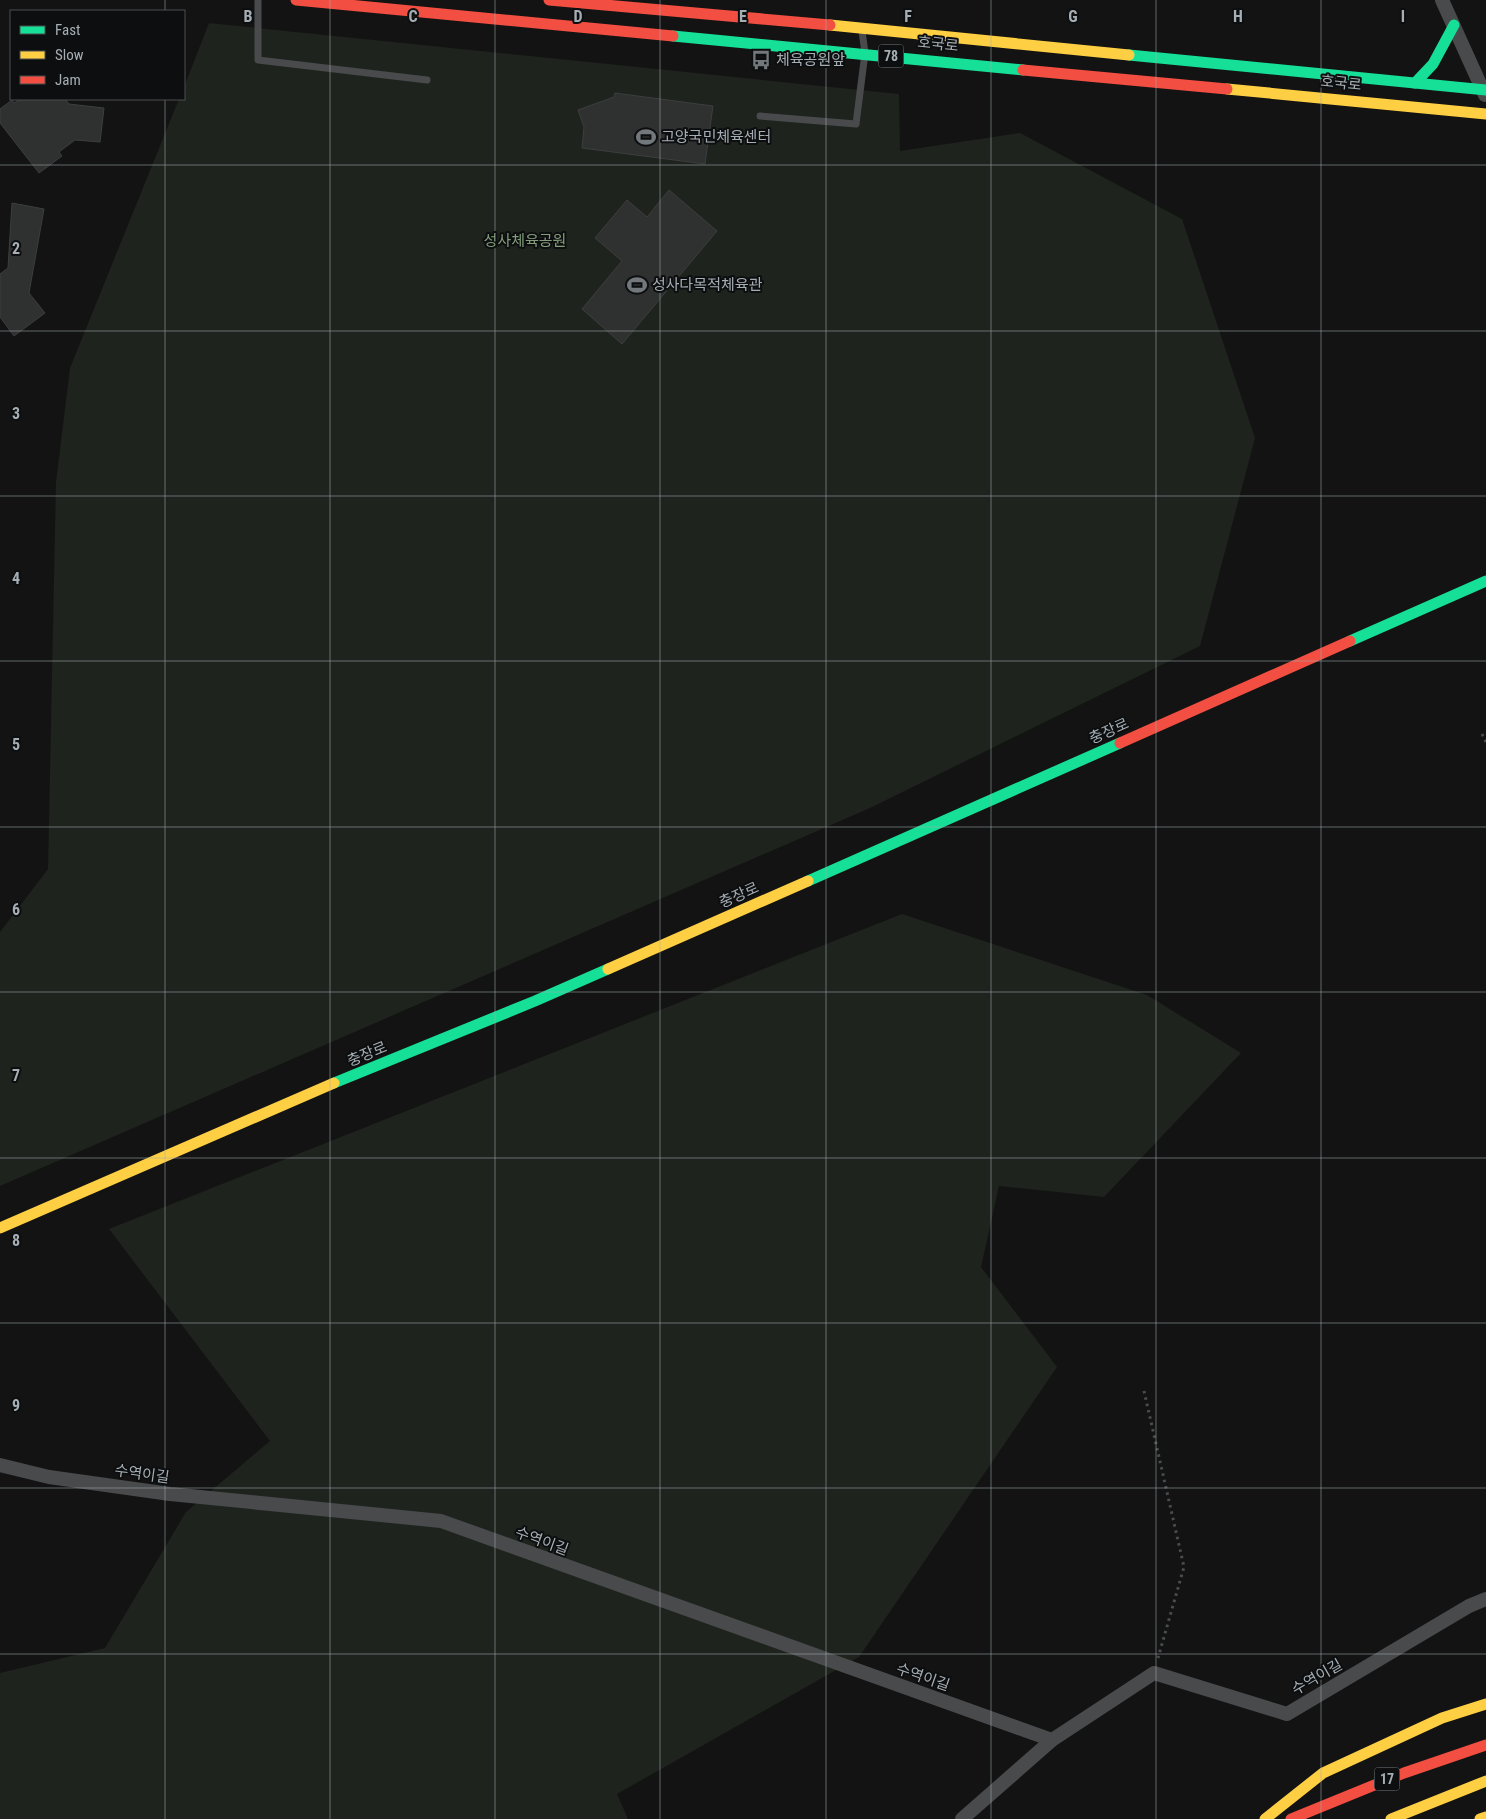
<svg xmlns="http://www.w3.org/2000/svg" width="1486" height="1819" font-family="'Roboto Condensed','Noto Sans KR',sans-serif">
<rect width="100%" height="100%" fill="#131313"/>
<g fill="#1e231d">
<polygon points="209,23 899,94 900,151 1020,133 1182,219 1255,438 1200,646 870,808 0,1186 0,932 48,869 56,482 70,368 179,99 184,99 184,87"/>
<polygon points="902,914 1147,995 1241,1053 1104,1197 999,1186 981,1267 1057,1367 859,1657 617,1794 628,1819 0,1819 0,1673 105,1648 186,1512 270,1441 109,1229"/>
</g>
<g fill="#2f3030" stroke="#3c3e3f">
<polygon points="615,93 713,106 705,164 582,148 584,127 578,110 614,97"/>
<polygon points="21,99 65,99 69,104 104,108 100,142 75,140 59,152 62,156 39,173 0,123 0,109 12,100 14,103"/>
<polygon points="669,190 717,231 622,344 582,309 622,261 595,238 627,200 647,217"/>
<polygon points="12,203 44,209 29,293 45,313 14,336 0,317 0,274 8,268"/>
</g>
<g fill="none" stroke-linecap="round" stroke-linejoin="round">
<g stroke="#494c4e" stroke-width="3" stroke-dasharray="2.5 4" stroke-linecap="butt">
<polyline points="1482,734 1486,742"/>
<polyline points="1144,1391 1184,1567 1158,1658"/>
</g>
<g stroke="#484a4c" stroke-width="7">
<polyline points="258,0 258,60 427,80"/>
<polyline points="760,116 856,124 865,53 862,31"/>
</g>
<g stroke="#484a4c" stroke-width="14">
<polyline points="1442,0 1485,95"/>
<polyline points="0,1465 49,1477 170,1494 441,1521 1052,1740"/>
<polyline points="962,1819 1052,1740 1154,1673 1287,1714 1469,1606 1486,1599"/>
</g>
<g stroke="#16e098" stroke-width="11">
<polyline points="673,36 1023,70"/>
<polyline points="1129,55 1486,90"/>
<polyline points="1415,83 1433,64 1454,25"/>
<polyline points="1350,641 1486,581"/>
<polyline points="808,881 1120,743"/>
<polyline points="334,1083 535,1001 608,969"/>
</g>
<g stroke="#ffcf43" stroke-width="11">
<polyline points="830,25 1129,55"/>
<polyline points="1227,89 1486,114"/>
<polyline points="608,969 808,881"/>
<polyline points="0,1228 334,1083"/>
<polyline points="1265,1819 1323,1773 1442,1718 1486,1704"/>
<polyline points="1391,1819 1486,1781"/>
<polyline points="1480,1819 1486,1817"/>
</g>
<g stroke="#f24e42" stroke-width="11">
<polyline points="296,0 673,36"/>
<polyline points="549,0 830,25"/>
<polyline points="1023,70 1227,89"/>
<polyline points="1120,743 1350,641"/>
<polyline points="1291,1819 1404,1773 1486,1745"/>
</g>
</g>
<path fill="none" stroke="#a5aeb4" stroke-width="1" stroke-opacity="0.55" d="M165,0v11M330,0v1819M495,0v1819M660,0v1819M826,0v1819M991,0v1819M1156,0v1819M1321,0v1819M165,99v1720M0,165h1486M0,331h1486M0,496h1486M0,661h1486M0,827h1486M0,992h1486M0,1158h1486M0,1323h1486M0,1488h1486M0,1654h1486"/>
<defs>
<symbol id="bus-bare" viewBox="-9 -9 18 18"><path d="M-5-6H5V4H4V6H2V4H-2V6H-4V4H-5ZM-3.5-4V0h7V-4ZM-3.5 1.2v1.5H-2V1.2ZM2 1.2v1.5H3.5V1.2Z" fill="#72787c" stroke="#0d0e0f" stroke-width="2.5" paint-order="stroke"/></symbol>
<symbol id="stadium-bare" viewBox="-9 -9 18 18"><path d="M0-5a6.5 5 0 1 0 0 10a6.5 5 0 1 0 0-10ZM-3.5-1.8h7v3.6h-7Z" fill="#72787c" stroke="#0d0e0f" stroke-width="2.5" paint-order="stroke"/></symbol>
</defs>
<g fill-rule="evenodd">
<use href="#bus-bare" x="747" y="46" width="28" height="28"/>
<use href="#stadium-bare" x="632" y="123" width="28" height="28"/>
<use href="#stadium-bare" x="623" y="271" width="28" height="28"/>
</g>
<g text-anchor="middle" stroke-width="4" stroke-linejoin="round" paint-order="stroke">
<g fill="#0d0e0f" stroke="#777e82" stroke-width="1">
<rect x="878.5" y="44.5" width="25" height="23" rx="4"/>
<rect x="1374.5" y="1767.5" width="25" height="23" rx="4"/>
</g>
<g font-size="14" font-weight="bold" fill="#a5aeb4">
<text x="891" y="61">78</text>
<text x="1387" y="1784">17</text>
</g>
<g font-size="15" fill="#a5aeb4" stroke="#0d0e0f">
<text transform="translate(938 44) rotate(6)" y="5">호국로</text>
<text transform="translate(1341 83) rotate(6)" y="5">호국로</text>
<text transform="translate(1109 731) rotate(-24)" y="5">충장로</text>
<text transform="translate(739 895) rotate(-24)" y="5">충장로</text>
<text transform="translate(367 1054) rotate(-22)" y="5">충장로</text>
<text transform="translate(142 1474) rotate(8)" y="5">수역이길</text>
<text transform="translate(542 1541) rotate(20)" y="5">수역이길</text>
<text transform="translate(923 1677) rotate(19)" y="5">수역이길</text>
<text transform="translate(1317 1677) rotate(-30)" y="5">수역이길</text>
</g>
<g font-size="15" fill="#a5aeb4" stroke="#0d0e0f" text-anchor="start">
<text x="776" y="65">체육공원앞</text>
<text x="661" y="142">고양국민체육센터</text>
<text x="652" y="290">성사다목적체육관</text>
</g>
<g font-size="15" fill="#849e7c" stroke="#0d0e0f">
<text x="525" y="246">성사체육공원</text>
</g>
</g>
<g font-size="16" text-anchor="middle" font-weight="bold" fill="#a5aeb4" stroke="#0d0e0f" stroke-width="4" stroke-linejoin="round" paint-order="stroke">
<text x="248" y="22">B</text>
<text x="413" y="22">C</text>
<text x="578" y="22">D</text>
<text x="743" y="22">E</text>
<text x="908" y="22">F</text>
<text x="1073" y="22">G</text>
<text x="1238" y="22">H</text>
<text x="1403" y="22">I</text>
<text x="16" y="254">2</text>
<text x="16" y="419">3</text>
<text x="16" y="584">4</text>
<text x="16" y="750">5</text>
<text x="16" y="915">6</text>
<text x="16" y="1081">7</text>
<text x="16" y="1246">8</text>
<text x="16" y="1411">9</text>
</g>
<rect x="10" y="10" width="175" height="90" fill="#0d0e0f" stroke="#4a4e51"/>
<rect x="20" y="26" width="25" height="8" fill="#16e098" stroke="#4a4e51"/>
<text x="55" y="35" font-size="15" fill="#a5aeb4">Fast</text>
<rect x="20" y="51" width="25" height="8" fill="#ffcf43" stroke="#4a4e51"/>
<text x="55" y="60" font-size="15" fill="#a5aeb4">Slow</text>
<rect x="20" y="76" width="25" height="8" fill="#f24e42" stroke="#4a4e51"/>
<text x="55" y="85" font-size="15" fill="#a5aeb4">Jam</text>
</svg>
